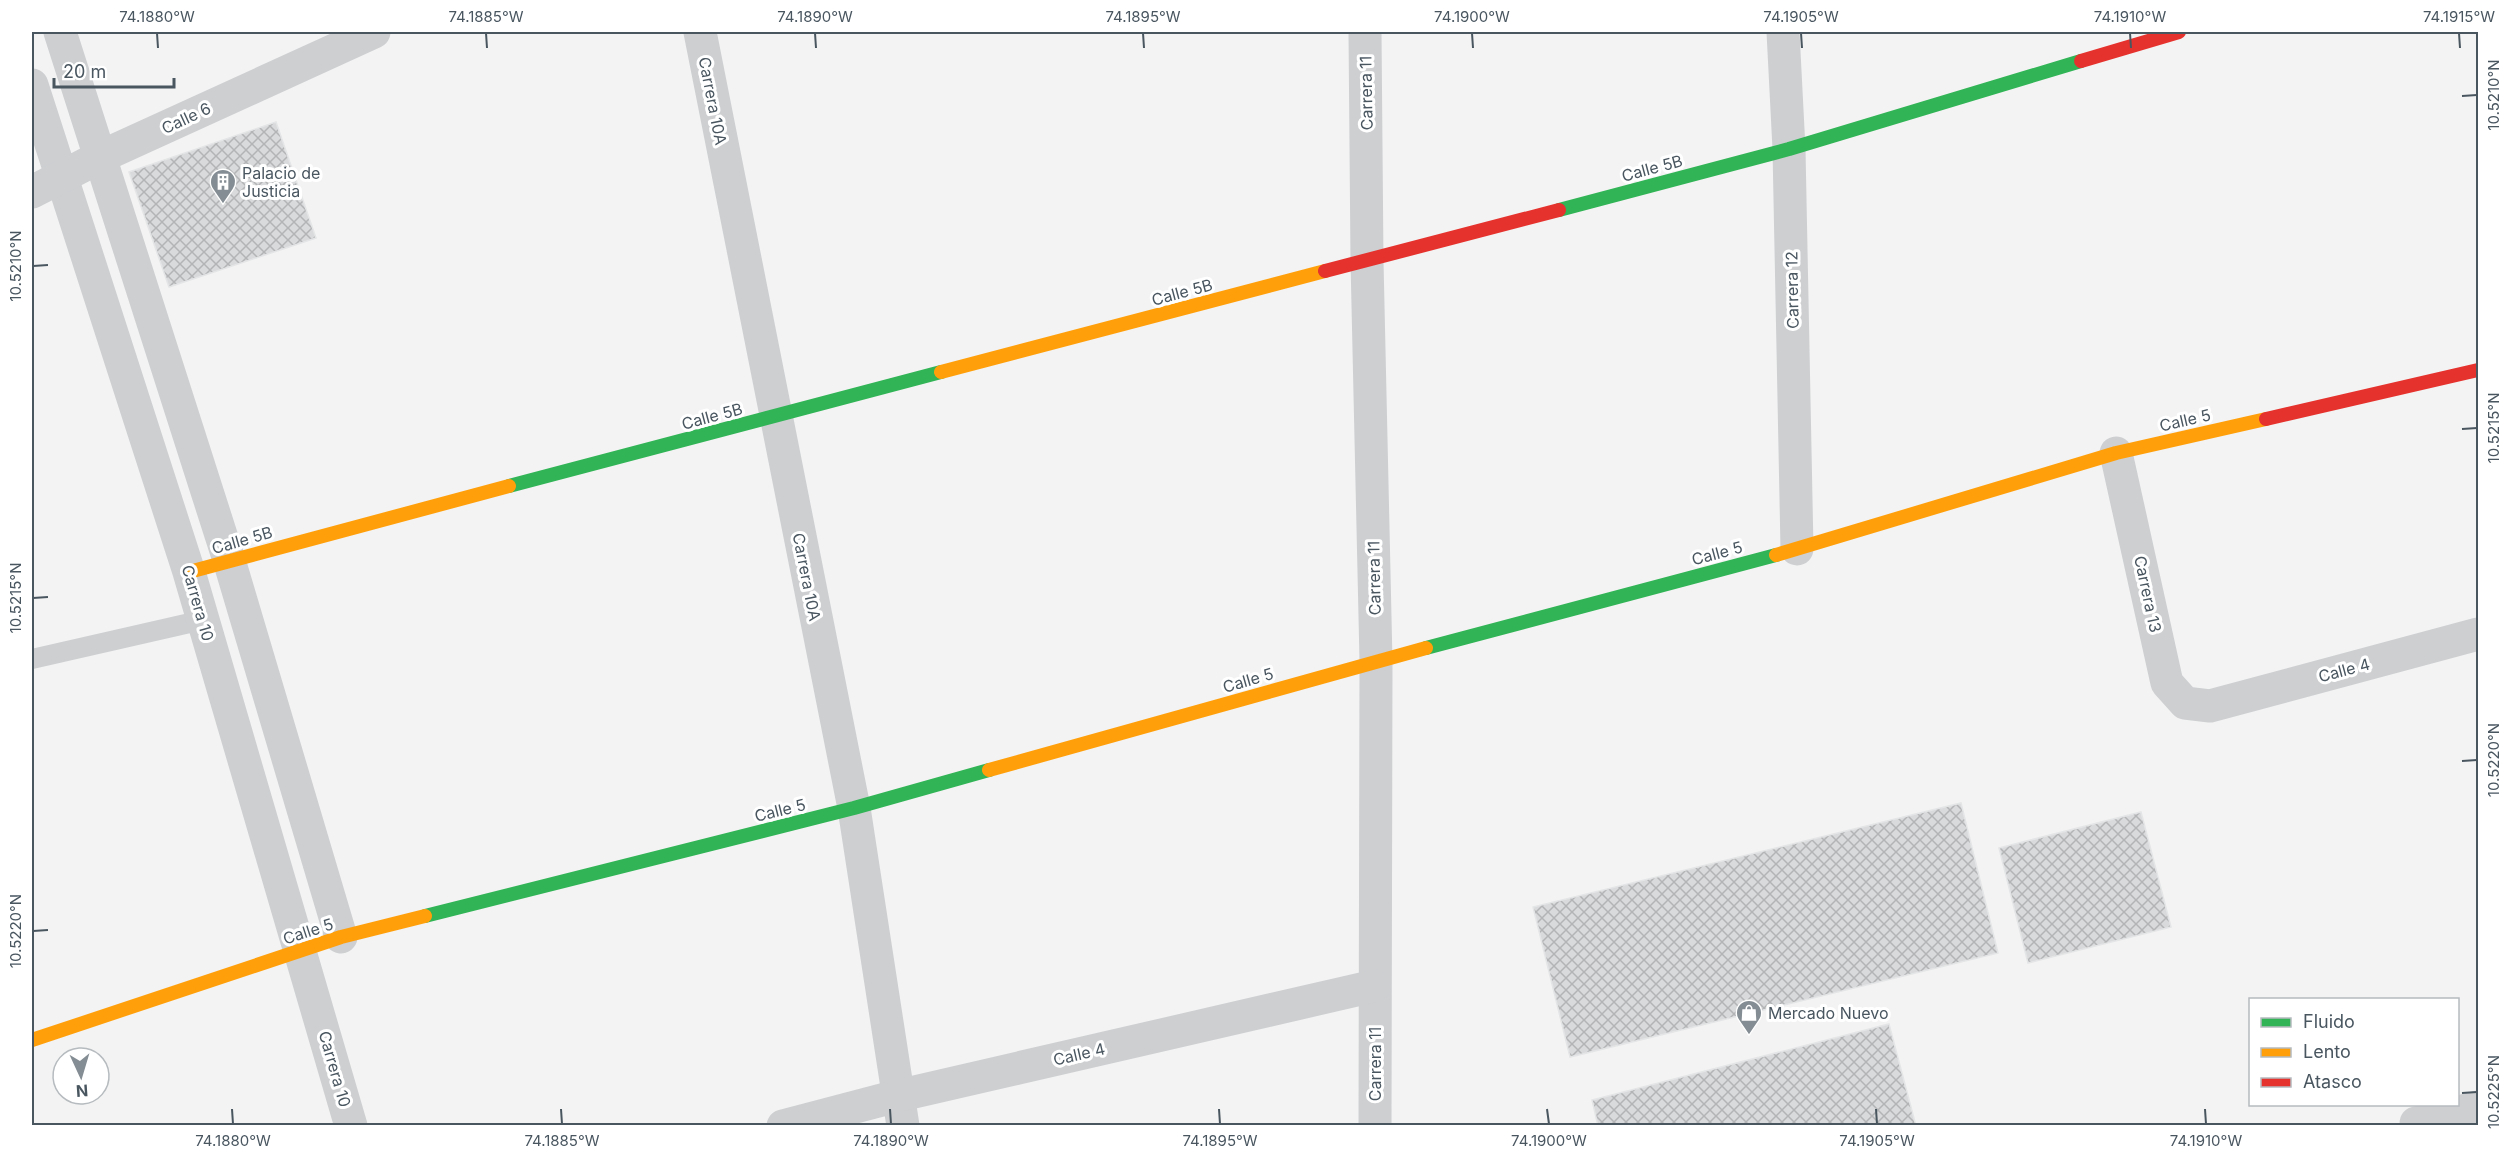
<svg xmlns="http://www.w3.org/2000/svg" width="2510" height="1157" font-family="Inter,sans-serif">
<defs>
<pattern id="building-cross-hatch" width="8" height="8" patternUnits="userSpaceOnUse" patternTransform="scale(1.5)"><rect width="8" height="8" fill="#d9dadb"/><path d="M0 0l8 8M0 8l8-8" fill="none" stroke="#b2b4b5"/></pattern>
</defs>
<rect width="100%" height="100%" fill="#f3f3f3"/>
<g fill="url(#building-cross-hatch)" stroke="#e4e5e6" stroke-width="1.5">
<polygon points="276,122 316,238 169,287 129,172"/>
<polygon points="1961,803 1998,953 1570,1057 1533,907"/>
<polygon points="2141,812 2171,927 2028,963 1999,848"/>
<polygon points="1889,1024 1916,1126 1598,1126 1592,1100"/>
</g>
<g fill="none" stroke-linecap="round" stroke-linejoin="round">
<polyline stroke="#cdcfd1" stroke-width="20" points="32,659 203,620"/>
<g stroke="#cdcfd1" stroke-width="33">
<polyline points="60,32 229,560 341,937"/>
<polyline points="700,32 854,808 903,1126"/>
<polyline points="1365,32 1367,261 1376,661 1375,1126"/>
<polyline points="1783,32 1789,149 1797,549"/>
<polyline points="32,85 189,572 351,1126"/>
<polyline points="32,192 100,157 374,32"/>
<polyline points="2116,453 2167,683 2185,703 2210,706 2478,634"/>
<polyline points="2416,1123 2478,1107"/>
<polyline points="783,1126 897,1096 1374,986"/>
</g>
<g stroke="#30b455" stroke-width="14">
<polyline points="1559,210 1789,149 2081,61"/>
<polyline points="509,486 941,372"/>
<polyline points="1426,648 1776,555"/>
<polyline points="425,916 854,808 989,770"/>
</g>
<g stroke="#ff9f0a" stroke-width="14">
<polyline points="941,372 1325,271"/>
<polyline points="1776,555 2116,453 2266,419"/>
<polyline points="189,572 509,486"/>
<polyline points="989,770 1426,648"/>
<polyline points="32,1040 341,937 425,916"/>
</g>
<g stroke="#e5322d" stroke-width="14">
<polyline points="2081,61 2179,32"/>
<polyline points="1325,271 1559,210"/>
<polyline points="2266,419 2478,370"/>
</g>
</g>
<path fill="none" stroke="#495660" stroke-width="2" d="M157,33l1,15M486,33l1,15M815,33l1,15M1143,33l1,15M1472,33l1,15M1801,33l1,15M2130,33l1,15M2459,33l1,15M2462,96l15,-1M33,266l15,-1M2462,429l15,-1M33,598l15,-1M2462,761l15,-1M33,931l15,-1M2462,1093l15,-1M232,1109l1,15M561,1109l1,15M890,1109l1,15M1219,1109l1,15M1547,1109l2,15M1876,1109l1,15M2205,1109l1,15"/>
<defs>
<symbol id="building-pin" viewBox="-11 -11 22 30"><path d="M0 17L-7.5 6A9.5 9.5 0 1 1 7.5 6Z" fill="#848d93" stroke="#fff"/><path d="M-4-6H4V6H1V3H-1V6H-4ZM-2.5-4.3h1.7v1.8h-1.7ZM.8-4.3h1.7v1.8H.8ZM-2.5-1h1.7V.8h-1.7ZM.8-1h1.7V.8H.8Z" fill="#fff"/></symbol>
<symbol id="shop-pin" viewBox="-11 -11 22 30"><path d="M0 17L-7.5 6A9.5 9.5 0 1 1 7.5 6Z" fill="#848d93" stroke="#fff"/><path d="M-5-2.5h2.3a2.7 3.5 0 0 1 5.4 0H5L5.5 6h-11ZM-1.5-2.5h3a1.5 2.3 0 0 0-3 0Z" fill="#fff"/></symbol>
</defs>
<g fill-rule="evenodd">
<use href="#building-pin" x="208" y="167" width="30" height="40"/>
<use href="#shop-pin" x="1734" y="998" width="30" height="40"/>
</g>
<g text-anchor="middle" stroke-width="6" stroke-linejoin="round" paint-order="stroke">
<g font-size="16" fill="#495660" stroke="#fff">
<text transform="translate(1366 93) rotate(-91)" y="6">Carrera 11</text>
<text transform="translate(713 101) rotate(79)" y="6">Carrera 10A</text>
<text transform="translate(186 118) rotate(-25)" y="6">Calle 6</text>
<text transform="translate(1652 168) rotate(-15)" y="6">Calle 5B</text>
<text transform="translate(1792 290) rotate(-91)" y="6">Carrera 12</text>
<text transform="translate(1182 292) rotate(-15)" y="6">Calle 5B</text>
<text transform="translate(712 416) rotate(-15)" y="6">Calle 5B</text>
<text transform="translate(2185 420) rotate(-13)" y="6">Calle 5</text>
<text transform="translate(242 540) rotate(-16)" y="6">Calle 5B</text>
<text transform="translate(1717 553) rotate(-15)" y="6">Calle 5</text>
<text transform="translate(807 577) rotate(79)" y="6">Carrera 10A</text>
<text transform="translate(1374 578) rotate(-91)" y="6">Carrera 11</text>
<text transform="translate(2148 594) rotate(78)" y="6">Carrera 13</text>
<text transform="translate(198 603) rotate(74)" y="6">Carrera 10</text>
<text transform="translate(2344 670) rotate(-15)" y="6">Calle 4</text>
<text transform="translate(1248 680) rotate(-16)" y="6">Calle 5</text>
<text transform="translate(780 810) rotate(-14)" y="6">Calle 5</text>
<text transform="translate(308 931) rotate(-18)" y="6">Calle 5</text>
<text transform="translate(1079 1054) rotate(-13)" y="6">Calle 4</text>
<text transform="translate(1375 1064) rotate(-90)" y="6">Carrera 11</text>
<text transform="translate(335 1069) rotate(74)" y="6">Carrera 10</text>
</g>
<g font-size="16" fill="#495660" stroke="#fff" text-anchor="start">
<text x="242" y="179">Palacio de<tspan x="242" dy="18">Justicia</tspan></text>
<text x="1768" y="1019">Mercado Nuevo</text>
</g>
</g>
<rect width="2510" height="1157" fill="none" stroke="#ffffff" stroke-width="66"/>
<rect x="2249" y="998" width="210" height="108" fill="#ffffff" stroke="#b6bbbf" stroke-width="1.5"/>
<rect x="2261" y="1018" width="30" height="9" fill="#30b455" stroke="#b6bbbf" stroke-width="1.5"/>
<text x="2303" y="1028" font-size="18" fill="#495660">Fluido</text>
<rect x="2261" y="1048" width="30" height="9" fill="#ff9f0a" stroke="#b6bbbf" stroke-width="1.5"/>
<text x="2303" y="1058" font-size="18" fill="#495660">Lento</text>
<rect x="2261" y="1078" width="30" height="9" fill="#e5322d" stroke="#b6bbbf" stroke-width="1.5"/>
<text x="2303" y="1088" font-size="18" fill="#495660">Atasco</text>
<g transform="translate(81 1076) rotate(176)"><circle r="28" fill="#ffffff" stroke="#b6bbbf" stroke-width="1.5"/>
<path d="M0-4.5L10 22L0 15L-10 22Z" fill="#848d93"/>
<text y="-9" font-size="16" font-weight="bold" text-anchor="middle" fill="#495660">N</text>
</g>
<path d="M54 78v9h120v-9" fill="none" stroke="#495660" stroke-width="3"/>
<text x="63" y="78" font-size="18" fill="#495660" stroke="#ffffff" stroke-width="4.5" paint-order="stroke">20 m</text>
<rect x="33" y="33" width="2444" height="1091" fill="none" stroke="#495660" stroke-width="2"/>
<g font-size="15" text-anchor="middle" fill="#495660">
<text x="157" y="22">74.1880°W</text>
<text x="486" y="22">74.1885°W</text>
<text x="815" y="22">74.1890°W</text>
<text x="1143" y="22">74.1895°W</text>
<text x="1472" y="22">74.1900°W</text>
<text x="1801" y="22">74.1905°W</text>
<text x="2130" y="22">74.1910°W</text>
<text x="2459" y="22">74.1915°W</text>
<text transform="translate(2494 95) rotate(-90)" y="5">10.5210°N</text>
<text transform="translate(16 266) rotate(-90)" y="5">10.5210°N</text>
<text transform="translate(2494 428) rotate(-90)" y="5">10.5215°N</text>
<text transform="translate(16 598) rotate(-90)" y="5">10.5215°N</text>
<text transform="translate(2494 760) rotate(-90)" y="5">10.5220°N</text>
<text transform="translate(16 931) rotate(-90)" y="5">10.5220°N</text>
<text transform="translate(2494 1092) rotate(-90)" y="5">10.5225°N</text>
<text x="233" y="1146">74.1880°W</text>
<text x="562" y="1146">74.1885°W</text>
<text x="891" y="1146">74.1890°W</text>
<text x="1220" y="1146">74.1895°W</text>
<text x="1549" y="1146">74.1900°W</text>
<text x="1877" y="1146">74.1905°W</text>
<text x="2206" y="1146">74.1910°W</text>
</g>
</svg>
